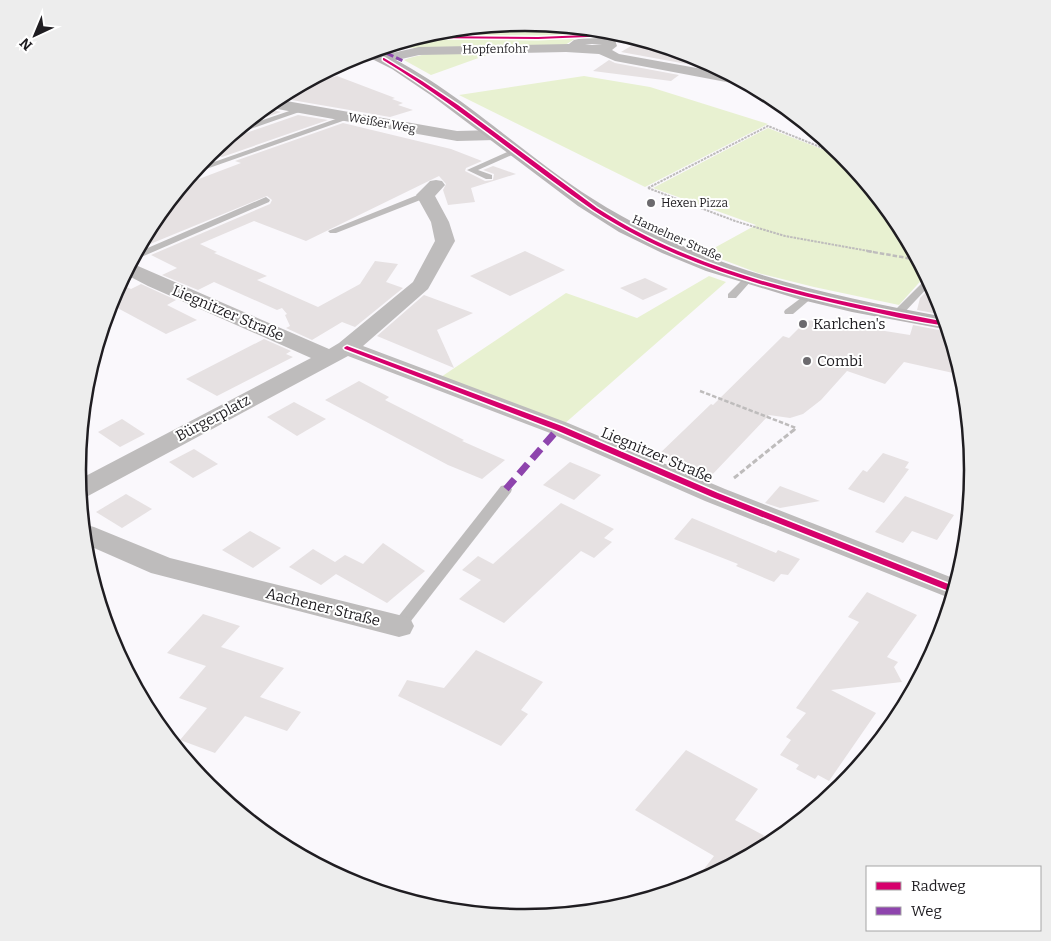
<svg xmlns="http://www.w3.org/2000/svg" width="1051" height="941" font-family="Bitter,serif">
<rect width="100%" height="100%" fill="#faf8fc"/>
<g fill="#e8f1d1">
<polygon points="526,23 611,31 578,37 565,45 408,48 394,44 438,31"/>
<path d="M498,51l-67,24 -27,-15c29,-11 63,-8 94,-9z"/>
<polygon points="584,76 650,87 768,124 645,187 459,95"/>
<polygon points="768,128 847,159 898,222 926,275 899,305 814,287 758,273 705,253 756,225 653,188"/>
<polygon points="709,276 726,282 563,425 441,377 566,293 637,318"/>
</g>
<g fill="#e6e1e2">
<polygon points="631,46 696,56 701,58 692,65 621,52"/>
<polygon points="609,60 615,63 679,75 671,81 593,71"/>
<polygon points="337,76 395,98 392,99 403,103 398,105 413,110 390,117 280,98 306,84"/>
<polygon points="264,108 281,112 245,124 257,114"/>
<polygon points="298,115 328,120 222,157 209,153 235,132 243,134"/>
<polygon points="343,123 451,149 482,161 466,168 465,171 485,181 493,180 494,174 483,170 493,166 516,174 471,188 475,202 448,205 443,190 446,184 439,176 306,241 254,221 200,244 217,252 214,253 267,276 257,280 318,307 360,284 375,261 398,264 386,282 403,288 355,327 342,322 312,340 286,328 290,326 285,315 287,314 282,308 277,310 214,282 198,290 162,275 177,268 151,255 270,204 272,200 267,196 138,249 153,221 183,185 241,163 235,161"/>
<polygon points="525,251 565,270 510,296 470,276"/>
<polygon points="645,278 668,289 643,300 620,288"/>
<polygon points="120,284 131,289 141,284 176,300 167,305 197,320 166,334 110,304"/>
<polygon points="927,291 936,293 944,315 917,310 920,298"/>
<polygon points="424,295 473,313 437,330 454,368 377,336"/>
<polygon points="816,320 910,335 913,325 949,332 962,375 904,362 885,384 847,371 821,400 803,414 790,418 769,415 710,477 657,456 711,404 713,405 783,336 789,338 806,321"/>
<polygon points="264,339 291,351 286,354 293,357 217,396 186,379"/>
<polygon points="359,381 389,397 385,400 464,440 462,441 505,460 482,479 448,465 325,400"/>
<polygon points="294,402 326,419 297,436 267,417"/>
<polygon points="122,419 145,434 120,447 98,432"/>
<polygon points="194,449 218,464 193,478 169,462"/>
<polygon points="883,453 909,462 905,468 909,469 884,503 848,489 863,470 867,472"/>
<polygon points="570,462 601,475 574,500 543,485"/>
<polygon points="780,486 820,501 780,508 765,503"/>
<polygon points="126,494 152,509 122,528 96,512"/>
<polygon points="905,496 954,515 937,540 912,531 903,543 875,532"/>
<polygon points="561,503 614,529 604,538 612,542 594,558 581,551 504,623 459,599 481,580 462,570 478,556 493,564"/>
<polygon points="692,518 776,553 778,550 800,559 788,575 781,574 774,582 736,566 738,564 674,539"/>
<polygon points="250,531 281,548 253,568 222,550"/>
<polygon points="383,543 425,571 387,603 336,574 321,585 289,567 313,549 335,562 345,555 363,564"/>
<polygon points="867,592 917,615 887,657 898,662 894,667 902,682 831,690 876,713 829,781 818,775 815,779 796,769 799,765 780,755 791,740 786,737 806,713 796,708 859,622 848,617"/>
<polygon points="203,614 240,626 221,647 284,668 260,697 301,712 287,731 245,716 215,753 180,740 207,708 179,698 206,666 167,653"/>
<polygon points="476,650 543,682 521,710 528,714 501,746 398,696 407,680 444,688"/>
<polygon points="686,750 758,789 735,820 776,842 691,886 714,856 635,810"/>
</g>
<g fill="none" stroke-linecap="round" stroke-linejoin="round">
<g stroke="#bebcbc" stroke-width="2" stroke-dasharray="2.5 1" stroke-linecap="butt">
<polyline points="648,188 735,221 785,236 874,252"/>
<polyline points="648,188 768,126 845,157"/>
</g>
<g stroke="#bebcbc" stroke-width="2.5" stroke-dasharray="4.5 2" stroke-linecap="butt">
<polyline points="867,251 919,260"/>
<polyline points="700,391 796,428 794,430"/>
</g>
<polyline stroke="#bebcbc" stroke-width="3" stroke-dasharray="5.5 2.5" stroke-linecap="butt" points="734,478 795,429"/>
<g fill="#bebcbc" fill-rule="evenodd">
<polygon points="301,107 308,109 242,132 236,131 242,127"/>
<polygon points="347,115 354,117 192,174 197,168"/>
<polygon points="514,149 521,151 478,170 492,175 492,179 486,179 467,170"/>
<polygon points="425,192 428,193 428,197 336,233 330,233 328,231"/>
<polygon points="266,197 270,200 269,202 132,261 136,253"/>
<polygon points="748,276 753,279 751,281 736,298 728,298 728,294 745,277"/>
<polygon points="928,277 931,284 901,316 893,316 892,314 893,312"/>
<polygon points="809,292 813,293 813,297 793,314 785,314 784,312 785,310"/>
<polygon points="506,485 512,489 511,492 404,630 399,631 394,630 392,626 394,622 501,486"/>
</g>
<g fill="#bebcbc" fill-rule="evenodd">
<path d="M592,36l23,4 2,6 -5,4 7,4 111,20 18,10 -6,1 -127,-24 -16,-7 -33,-2 -147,3 -35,8 -7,-4 2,-3 40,-9 150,-3 5,-4zM592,44l10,1h-17z"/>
<polygon points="275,99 457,131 495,130 501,132 503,135 501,138 495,140 457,141 266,107"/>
<polygon points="436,180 442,181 445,185 435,196 449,222 455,241 428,289 363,346 568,423 725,489 958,580 952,599 705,501 550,433 348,356 88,496 80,498 78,480 311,358 148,286 125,274 131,263 329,349 339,343 413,282 435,241 431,222 416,195 430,181"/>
<polygon points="83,524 94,527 170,558 399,615 410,618 414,626 410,634 399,637 151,573 85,544"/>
</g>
<path fill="#b7b4b5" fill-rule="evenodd" d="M376,50c80,37 143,102 217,149 111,70 225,94 352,118l4,13 -97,-18 -54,-13 -92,-28 -44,-18 -43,-21 -41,-26 -146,-110 -40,-27 -30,-15z"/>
<polyline stroke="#8e44ad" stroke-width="3" stroke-dasharray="7 3" stroke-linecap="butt" points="378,49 403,61"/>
<polyline stroke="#8e44ad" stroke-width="5" stroke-dasharray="11 5" stroke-linecap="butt" points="557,430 559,428"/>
<polyline stroke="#8e44ad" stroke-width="7" stroke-dasharray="13 7" stroke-linecap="butt" points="506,489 558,429"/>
<defs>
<g id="cycleway">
<polygon points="611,34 612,36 538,39 420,38 418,37 422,36 538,37"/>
<path d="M384,58l38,23 36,24 139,103c105,68 228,91 349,114l2,4c-33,-4 -65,-12 -97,-19 -91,-20 -180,-46 -258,-97 -71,-49 -136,-105 -210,-150v-2z"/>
<polygon points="347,346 562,426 718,493 956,587 954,593 712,497 556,430 345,349 344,348 345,347"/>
</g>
</defs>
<use href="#cycleway" stroke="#fff" stroke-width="3"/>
<use href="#cycleway" fill="#d6006c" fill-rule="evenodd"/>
</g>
<g fill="#6c6a6e" stroke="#fff" stroke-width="2">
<circle cx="651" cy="203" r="5"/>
<circle cx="803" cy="324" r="5"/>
<circle cx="807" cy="361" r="5"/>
</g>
<g text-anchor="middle" stroke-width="4" stroke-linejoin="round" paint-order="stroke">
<g font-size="12" fill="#1f1d21" stroke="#fff">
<text transform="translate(495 49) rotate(-1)" y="4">Hopfenfohr</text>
<text transform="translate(382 123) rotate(10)" y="4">Weißer Weg</text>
<text transform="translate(677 238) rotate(24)" y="4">Hamelner Straße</text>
</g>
<g font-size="12" fill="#1f1d21" stroke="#fff" text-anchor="start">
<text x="661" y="207">Hexen Pizza</text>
</g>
<g font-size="15" fill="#1f1d21" stroke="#fff">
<text transform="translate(228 313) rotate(23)" y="5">Liegnitzer Straße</text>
<text transform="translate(213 418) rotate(-28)" y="5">Bürgerplatz</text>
<text transform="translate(657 455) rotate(23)" y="5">Liegnitzer Straße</text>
<text transform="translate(323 607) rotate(14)" y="5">Aachener Straße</text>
</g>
<g font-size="15" fill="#1f1d21" stroke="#fff" text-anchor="start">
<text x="813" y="329">Karlchen's</text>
<text x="817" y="366">Combi</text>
</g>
</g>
<path d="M0 0H1051V941H0ZM86 470a439 439 0 1 1 878 0a439 439 0 1 1-878 0Z" fill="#ededed" fill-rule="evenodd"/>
<path fill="none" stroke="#1f1d21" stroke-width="2.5" d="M86 470a439 439 0 1 1 878 0a439 439 0 1 1-878 0Z"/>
<rect x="866" y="866" width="175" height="65" fill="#ffffff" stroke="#a5a5a6"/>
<rect x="876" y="882" width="25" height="8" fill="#d6006c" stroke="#a5a5a6"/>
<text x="911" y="891" font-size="15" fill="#1f1d21">Radweg</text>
<rect x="876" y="907" width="25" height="8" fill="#8e44ad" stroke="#a5a5a6"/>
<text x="911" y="916" font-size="15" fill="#1f1d21">Weg</text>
<g transform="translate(35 35) rotate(224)" stroke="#ffffff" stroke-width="4" paint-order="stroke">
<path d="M0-4L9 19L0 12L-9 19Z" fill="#1f1d21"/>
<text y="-8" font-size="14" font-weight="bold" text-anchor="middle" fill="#1f1d21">N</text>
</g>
</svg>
